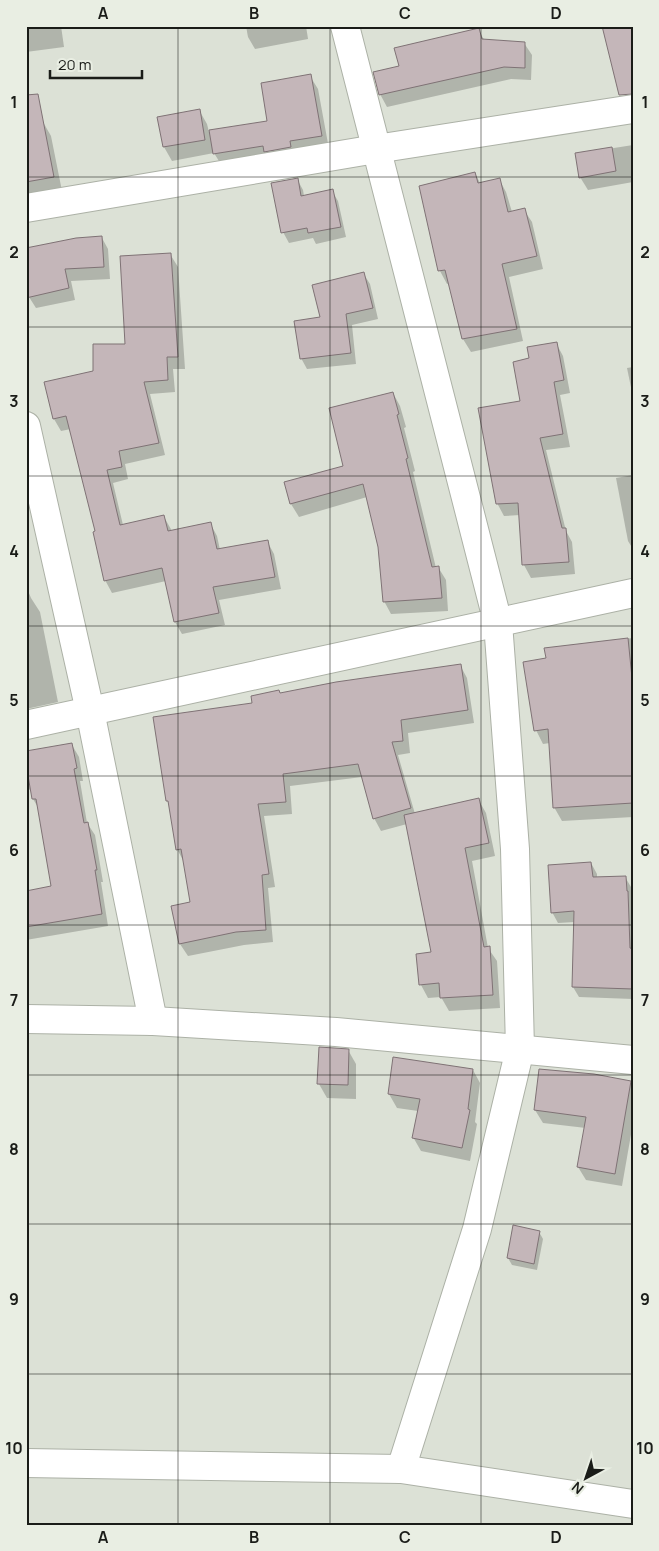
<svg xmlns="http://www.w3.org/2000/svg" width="659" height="1551" font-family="Manrope,sans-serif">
<rect width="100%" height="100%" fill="#dce1d6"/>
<g fill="#0003">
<polygon points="26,26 61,26 64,47 26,52"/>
<polygon points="246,26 306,26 308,39 255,49 248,37"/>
<polygon points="478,30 485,41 524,43 532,55 531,80 511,79 387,107 380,94 400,67"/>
<polygon points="310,76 318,89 329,149 222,166 214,153 172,161 164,147 158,118 199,110 207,124 209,132 269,122"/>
<polygon points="43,122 51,136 62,191 26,197 26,125"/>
<polygon points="633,145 633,182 588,190 580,177 576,154"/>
<polygon points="475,173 480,183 499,179 506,192 512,212 524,210 532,222 543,269 509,277 523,341 471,352 463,339 450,283 447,284 440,271 421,186"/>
<polygon points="297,179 303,190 304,196 332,191 338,201 346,237 316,244 313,238 289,243 283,232"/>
<polygon points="102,238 108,249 110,279 71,281 75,300 36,308 29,297"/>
<polygon points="170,254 178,267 185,369 173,369 175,392 150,394 165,455 125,464 128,479 113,483 123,525 164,517 172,531 210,523 217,536 220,550 267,541 274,554 281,589 219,600 225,625 182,634 175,622 166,581 112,593 105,580 96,532 71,429 61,431 54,419 46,383 94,372 126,346"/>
<polygon points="363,273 370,284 378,319 352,325 356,364 307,369 301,358 321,318"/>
<polygon points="556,343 563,356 570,393 560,395 570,447 546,450 566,531 572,542 575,574 531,578 524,565 520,515 504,516 497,503 530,359"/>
<polygon points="633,367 633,397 627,368"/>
<polygon points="393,393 400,406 406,427 404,428 415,471 413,472 436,568 438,567 446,580 448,611 391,614 384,601 379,547 367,497 299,517 291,504 285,483 344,466"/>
<polygon points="633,475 633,549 628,541 616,478"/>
<polygon points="26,586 31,598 40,612 58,702 26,709"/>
<polygon points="633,638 633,817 562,821 554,807 550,743 543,744 536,730 548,660 545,649"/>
<polygon points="460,665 467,678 474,723 408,733 410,753 398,755 415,814 478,799 486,813 495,856 472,861 488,948 497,961 500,1008 449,1011 441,997 428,998 421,985 417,955 432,954 407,824 381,831 374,818 362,777 290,786 292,814 264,816 275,887 268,888 273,942 244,945 188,956 180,944 191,903 184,862 177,849 169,804 167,800 253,704 280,694"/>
<polygon points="72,745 79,757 83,781 80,781 87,823 95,835 103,882 101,882 108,926 26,940 26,892 53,887 39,809 33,799 32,789 28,790 26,787 26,753"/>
<polygon points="591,863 597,874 597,878 625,877 631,887 633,901 633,999 579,997 573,987 575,922 558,923 552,912"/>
<polygon points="348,1050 356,1064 356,1099 327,1098 319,1084"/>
<polygon points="394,1059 473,1070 480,1083 475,1122 477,1124 470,1161 421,1151 413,1137 418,1111 397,1108 389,1094"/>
<polygon points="630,1083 633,1087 633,1123 622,1186 586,1180 578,1167 586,1128 543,1123 535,1110"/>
<polygon points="539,1232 543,1239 537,1270 512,1265 508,1258"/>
</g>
<g fill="#c4b6b9" stroke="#7f7275">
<polygon points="602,26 633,26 633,94 619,95"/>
<polygon points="479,28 482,39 525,42 525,68 504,67 379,95 373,72 399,66 394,48"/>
<polygon points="311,74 322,136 290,141 291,147 264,152 263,146 213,154 209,130 267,121 261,83"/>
<polygon points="38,94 54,177 26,182 26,95"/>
<polygon points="200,109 205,140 163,147 157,117"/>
<polygon points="612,147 616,171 579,178 575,153"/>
<polygon points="475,172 478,183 500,178 508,212 525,208 537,256 502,264 517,329 462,339 445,270 438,271 419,186"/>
<polygon points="298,178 301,196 333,189 341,227 308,233 307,228 281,233 271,183"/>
<polygon points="102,236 104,267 65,269 69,288 26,298 26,248 76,238"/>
<polygon points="171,253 178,357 167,357 168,380 144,382 159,443 119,451 122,467 107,470 120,525 164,515 168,531 211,522 217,549 268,540 275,577 213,587 219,613 174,622 162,568 104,581 93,532 95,531 66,416 53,419 44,382 93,371 93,344 125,344 120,256"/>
<polygon points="364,272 373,308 346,314 351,353 300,359 294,321 320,317 312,285"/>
<polygon points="557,342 564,380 554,382 563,434 540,438 562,528 566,528 569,562 522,565 518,503 496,504 478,408 520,401 513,362 529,358 527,347"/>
<polygon points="393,392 399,414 397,415 408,458 406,459 432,567 439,566 442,598 383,602 378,547 363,484 290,504 284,482 343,466 329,408"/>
<polygon points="628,638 633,688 633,803 553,808 548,729 534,731 523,662 546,658 544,648"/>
<polygon points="461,664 468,710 401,720 403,741 392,742 411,808 373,819 358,764 283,774 286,802 258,804 269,874 262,875 266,930 236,932 179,944 171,906 190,902 181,849 176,850 168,801 166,801 153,717 252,703 251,696 279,690 280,693 336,682"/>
<polygon points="72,743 77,768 74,769 84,823 88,822 97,870 95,870 102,914 26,927 26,891 51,886 36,799 32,799 26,764 26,751"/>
<polygon points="479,798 489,843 465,848 484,947 490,946 493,995 440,998 439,983 419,985 416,954 431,952 404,815"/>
<polygon points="591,862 593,877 626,876 627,891 628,891 630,948 633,949 633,989 572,987 574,911 551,913 548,865"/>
<polygon points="319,1047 349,1049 348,1085 317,1084"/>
<polygon points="393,1057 473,1069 468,1109 470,1110 462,1148 412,1138 420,1099 388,1094"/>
<polygon points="539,1069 594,1074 631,1081 615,1174 577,1167 586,1117 534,1110"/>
<polygon points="513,1225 540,1231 534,1264 507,1258"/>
</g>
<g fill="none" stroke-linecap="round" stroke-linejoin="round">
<defs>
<g id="minor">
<polyline points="345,26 498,623 515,849 520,1049 477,1229 401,1469"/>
<polyline points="26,208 376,149 633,109"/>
<polyline points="26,426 90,711 153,1021"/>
<polyline points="26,725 633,593"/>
<polyline points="26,1019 153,1021 336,1032 633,1060"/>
<polyline points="26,1463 401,1469 633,1504"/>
</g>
</defs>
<use href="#minor" stroke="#acb1a6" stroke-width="30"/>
<use href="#minor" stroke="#fff" stroke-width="28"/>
</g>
<path fill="none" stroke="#1a1c18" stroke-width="1" stroke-opacity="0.55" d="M178,26v1499M330,26v1499M481,26v1499M26,177h607M26,327h607M26,476h607M26,626h607M26,776h607M26,925h607M26,1075h607M26,1224h607M26,1374h607"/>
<rect width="659" height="1551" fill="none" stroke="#e9eee3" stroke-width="55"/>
<g transform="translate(586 1478) rotate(220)" stroke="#e9eee3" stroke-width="4" paint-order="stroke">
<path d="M0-4L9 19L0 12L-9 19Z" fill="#1a1c18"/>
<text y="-8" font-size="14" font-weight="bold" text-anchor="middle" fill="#1a1c18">N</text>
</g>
<path d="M50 70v8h92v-8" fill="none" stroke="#1a1c18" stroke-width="2.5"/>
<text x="58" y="70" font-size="15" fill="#1a1c18" stroke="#e9eee3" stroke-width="4" paint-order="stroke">20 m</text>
<rect x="28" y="28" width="604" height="1496" fill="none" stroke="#1a1c18" stroke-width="2"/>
<g font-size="16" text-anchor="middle" font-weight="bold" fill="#1a1c18">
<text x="103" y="19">A</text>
<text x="254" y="19">B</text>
<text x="405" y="19">C</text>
<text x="556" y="19">D</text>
<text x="14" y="108">1</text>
<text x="645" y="108">1</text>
<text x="14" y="258">2</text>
<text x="645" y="258">2</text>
<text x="14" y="407">3</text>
<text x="645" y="407">3</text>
<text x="14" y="557">4</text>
<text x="645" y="557">4</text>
<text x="14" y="706">5</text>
<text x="645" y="706">5</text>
<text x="14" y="856">6</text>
<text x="645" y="856">6</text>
<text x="14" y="1006">7</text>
<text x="645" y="1006">7</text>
<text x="14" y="1155">8</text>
<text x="645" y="1155">8</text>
<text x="14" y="1305">9</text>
<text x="645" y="1305">9</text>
<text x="14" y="1454">10</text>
<text x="645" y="1454">10</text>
<text x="103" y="1543">A</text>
<text x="254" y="1543">B</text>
<text x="405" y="1543">C</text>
<text x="556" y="1543">D</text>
</g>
</svg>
